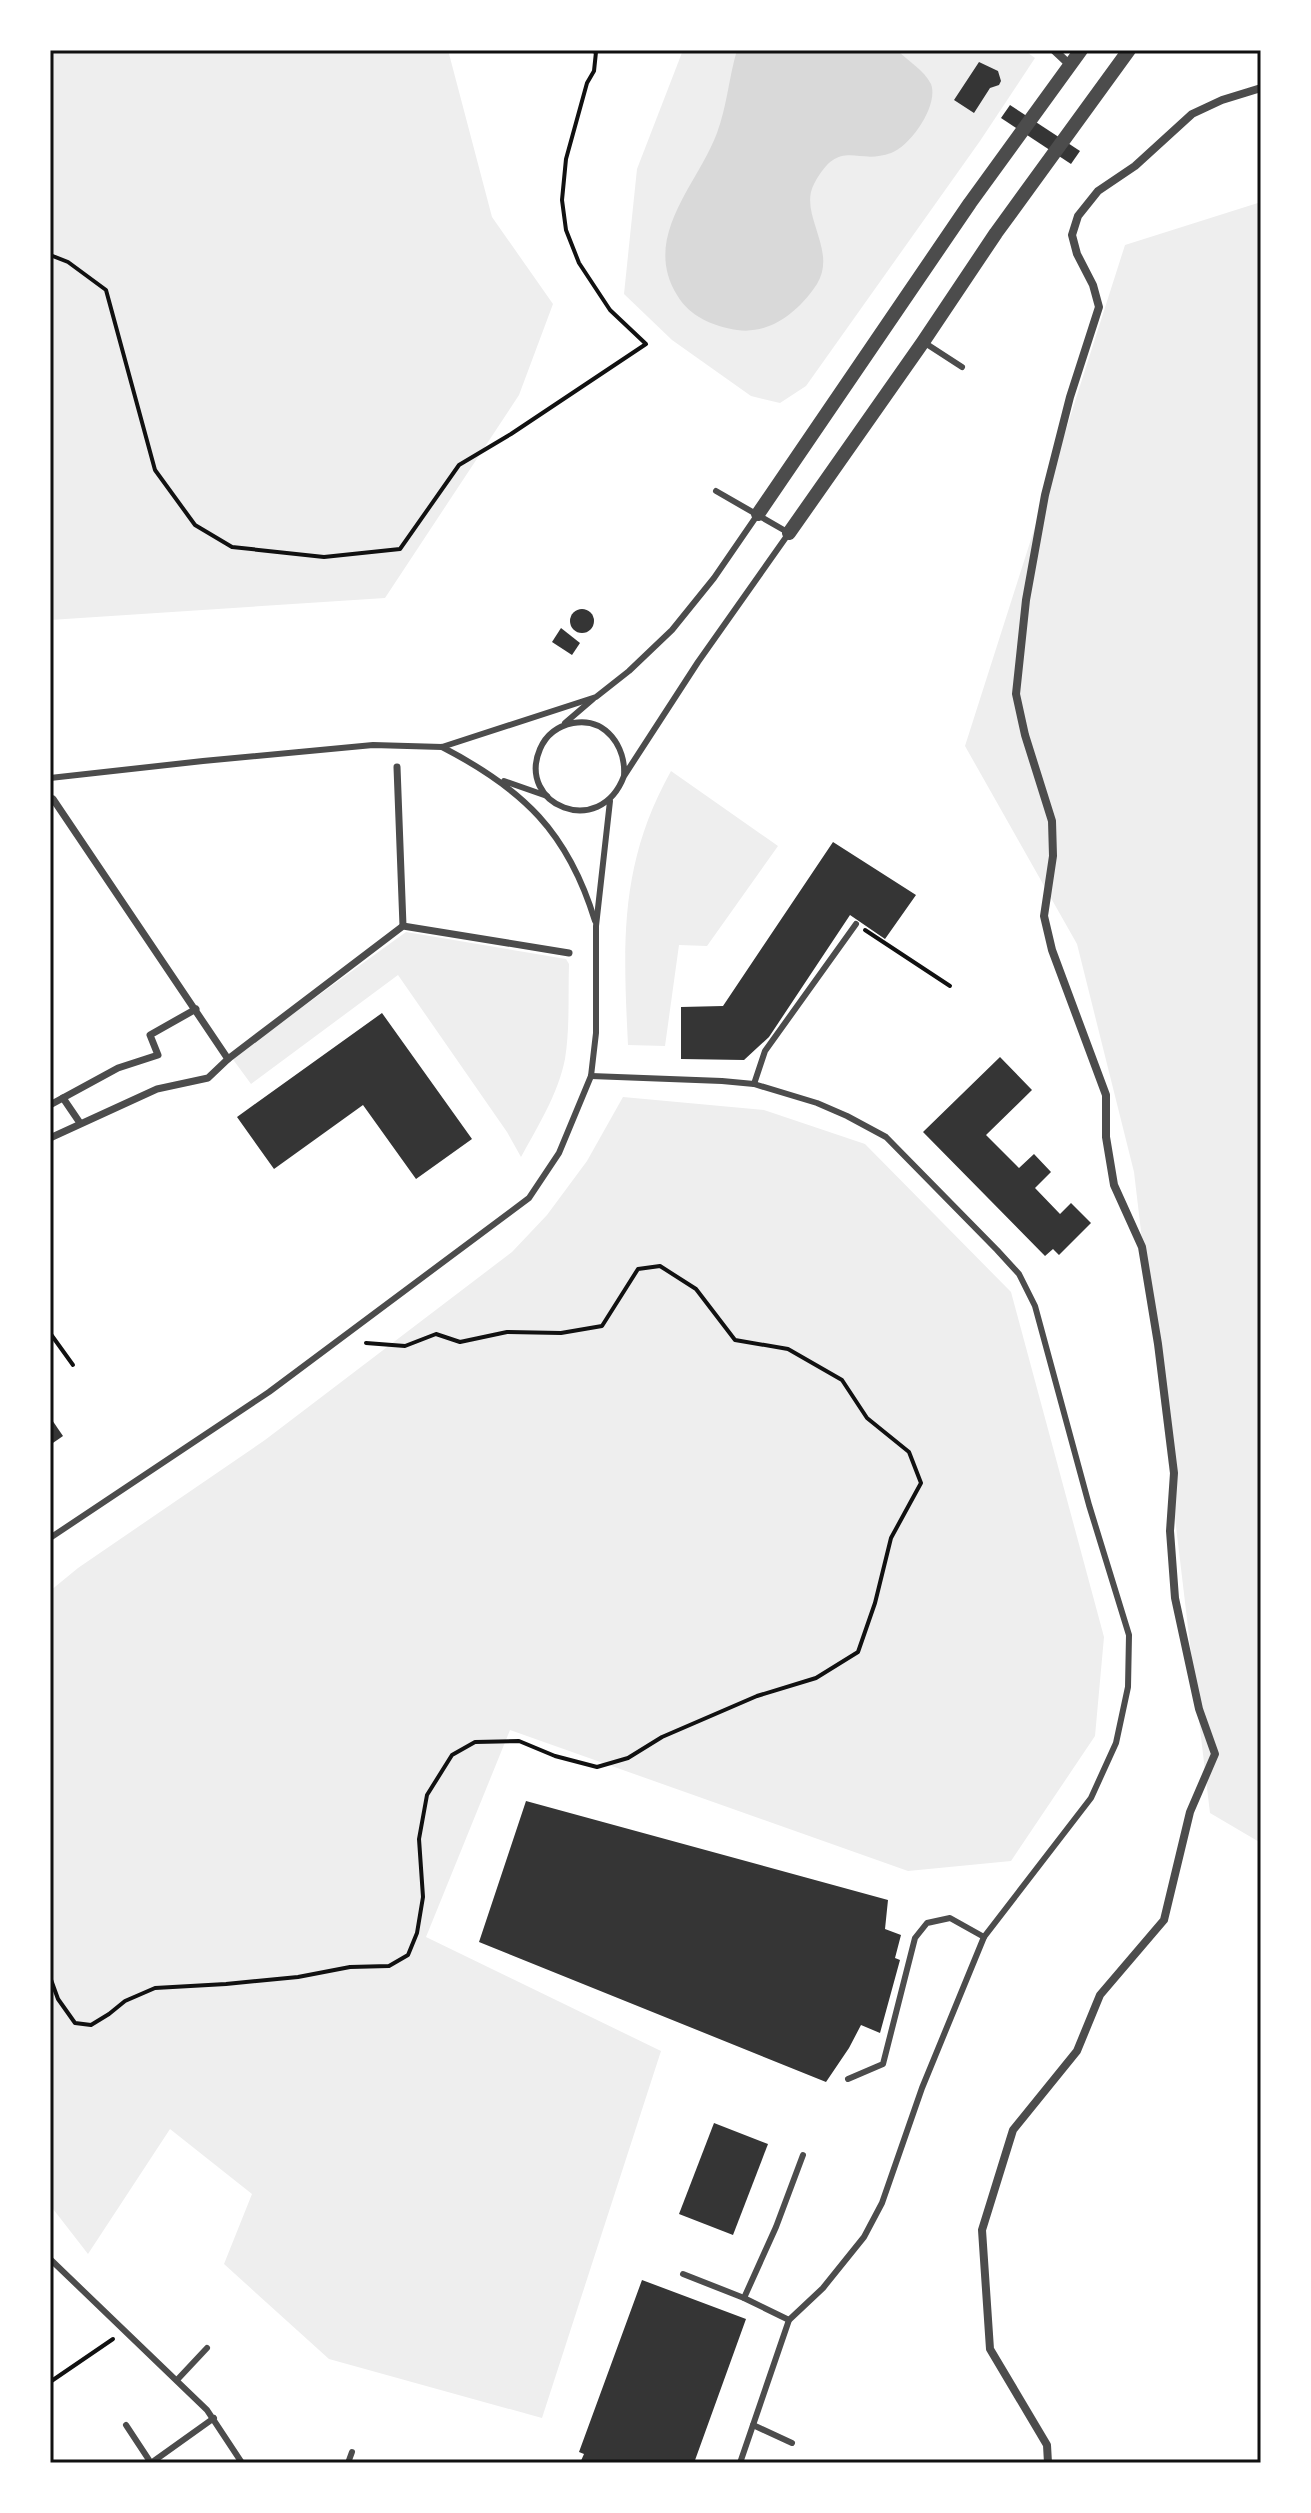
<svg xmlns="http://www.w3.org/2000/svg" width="1311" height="2513" font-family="'Public Sans',sans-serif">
<rect width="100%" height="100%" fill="#fff"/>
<g fill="#eee">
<polygon points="50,50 448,50 492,217 553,304 519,395 385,598 50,620"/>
<polygon points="683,50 1024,50 1035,58 980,141 806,386 780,403 751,396 672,340 624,294 637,169"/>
<polygon points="1261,202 1261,1843 1210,1813 1134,1172 1077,944 965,746 1125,245"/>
<path d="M671,771l107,75 -71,100 -28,-1 -14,101 -37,-1c-5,-102 -9,-181 43,-274z"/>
<path d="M406,932l160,27 3,5c-1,31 1,64 -4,95 -7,35 -27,67 -44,98l-14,-25 -109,-157 -147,109 -19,-26z"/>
<polygon points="623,1097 764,1110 865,1144 1011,1292 1104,1637 1095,1736 1011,1861 908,1871 510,1730 426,1937 661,2051 542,2418 329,2359 224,2264 252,2194 170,2129 88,2254 50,2205 50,1591 78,1568 265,1440 512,1252 547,1215 587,1161"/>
</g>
<path fill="#d9d9d9" d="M737,50h160c11,11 27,20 34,34 8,21 -20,62 -40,69 -35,13 -51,-17 -77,31 -16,30 24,66 3,100 -17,26 -46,51 -80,46 -24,-4 -47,-13 -60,-35 -36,-58 21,-111 40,-162 10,-27 12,-56 20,-83z"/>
<g fill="#353535">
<polygon points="979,62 998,71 1001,81 999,85 990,88 974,113 954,100"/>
<polygon points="1010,105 1080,151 1071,164 1001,118"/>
<circle cx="582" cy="621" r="12"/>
<polygon points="561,628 580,643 572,655 552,642"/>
<polygon points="833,842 916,895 885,939 850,915 769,1037 744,1060 681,1059 681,1007 723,1006"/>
<polygon points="382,1013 472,1139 416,1179 363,1105 274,1169 237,1117"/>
<polygon points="1000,1057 1032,1090 986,1135 1019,1168 1034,1154 1051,1172 1035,1188 1060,1214 1071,1203 1091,1223 1059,1255 1053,1249 1045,1256 923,1132"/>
<polygon points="50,1417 63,1436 50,1445"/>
<polygon points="526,1801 888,1900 885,1929 901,1935 895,1958 900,1960 880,2033 861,2025 849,2048 826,2082 479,1942"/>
<polygon points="714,2123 768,2144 733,2235 679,2214"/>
<polygon points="642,2280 746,2319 694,2463 580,2463 584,2454 579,2452"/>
</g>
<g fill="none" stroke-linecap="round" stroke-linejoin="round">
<g stroke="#111" stroke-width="4">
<polyline points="50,255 68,262 106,290 155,470 195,525 232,547 324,557 400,549 459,465 511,434 646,344 610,310 579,263 566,230 562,200 566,159 587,83 594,71 596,52 590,50"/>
<polyline points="865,930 950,986"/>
<polyline points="50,1333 73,1365"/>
<polyline points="50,1977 58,1999 75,2023 91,2025 109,2014 125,2001 155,1988 226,1984 298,1977 350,1967 389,1966 408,1955 417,1933 423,1897 419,1839 427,1795 452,1755 475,1742 519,1741 555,1756 597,1767 628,1758 662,1737 757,1696 816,1678 858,1652 875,1603 891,1538 921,1483 909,1452 867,1418 842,1380 788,1349 735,1340 696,1289 660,1266 638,1269 602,1326 561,1333 507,1332 460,1342 436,1334 405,1346 366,1343"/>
<polyline points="50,2382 113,2339"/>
</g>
<g stroke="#4c4c4c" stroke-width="6">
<polyline points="925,343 962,367"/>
<polyline points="565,723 593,699"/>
<path d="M442,747c81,42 126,85 153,174"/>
<path d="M624,776c2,-29 -18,-59 -51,-53 -15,3 -27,12 -33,26 -24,56 60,91 84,27l74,-114 91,-129 -73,-42"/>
<polyline points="50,778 203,761 373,745 442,747 596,697 629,671 672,630 714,578 758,514"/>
<polyline points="504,781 547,796"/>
<polyline points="591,1076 722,1081 754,1084 817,1103 847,1116 886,1137 997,1250 1019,1274 1035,1306 1089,1505 1129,1635 1128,1687 1116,1743 1091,1798 984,1937 922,2088 882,2203 864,2237 823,2288 789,2320 740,2463"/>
<polyline points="754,1084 765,1051 856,924"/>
<polyline points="50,1538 269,1392 529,1198 559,1153 591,1076 596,1033 596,926 610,801"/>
<polyline points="848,2079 883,2064 915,1938 927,1923 950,1918 984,1937"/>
<polyline points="50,2259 207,2410 242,2463"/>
<polyline points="683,2274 744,2298"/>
<polyline points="789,2320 744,2298 776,2227 803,2155"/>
<polyline points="177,2380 207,2348"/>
<polyline points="126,2425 151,2463 214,2418"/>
<polyline points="753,2425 792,2443"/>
<polyline points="348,2463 352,2452"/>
</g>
<g stroke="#4c4c4c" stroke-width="7">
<polyline points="397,767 403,926"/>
<polyline points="53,799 228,1059"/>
<polyline points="63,1098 80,1123"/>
<polyline points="50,1105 118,1068 158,1055 150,1035 196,1009"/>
<polyline points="50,1138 157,1089 208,1078 228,1059 403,926 569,953"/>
</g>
<g stroke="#4c4c4c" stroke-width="8">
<polyline points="1054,50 1070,65"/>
<polyline points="1048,2463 1047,2445 990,2349 982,2230 1013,2130 1077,2051 1100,1995 1164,1920 1190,1812 1215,1754 1199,1709 1175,1598 1170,1531 1174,1473 1158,1344 1142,1247 1114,1185 1106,1137 1106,1095 1052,950 1044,916 1053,856 1052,821 1025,735 1016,694 1026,600 1045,495 1070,397 1099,307 1093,285 1077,254 1072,235 1078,216 1098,191 1135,166 1192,114 1222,100 1261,88"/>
</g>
<g stroke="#4c4c4c" stroke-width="14">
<polyline points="758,514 970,203 1081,50"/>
<polyline points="789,533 923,342 996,233 1129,50"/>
</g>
</g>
<rect width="1311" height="2513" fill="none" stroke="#ffffff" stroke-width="104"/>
<rect x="52" y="52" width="1207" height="2409" fill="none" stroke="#111" stroke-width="3"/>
</svg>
